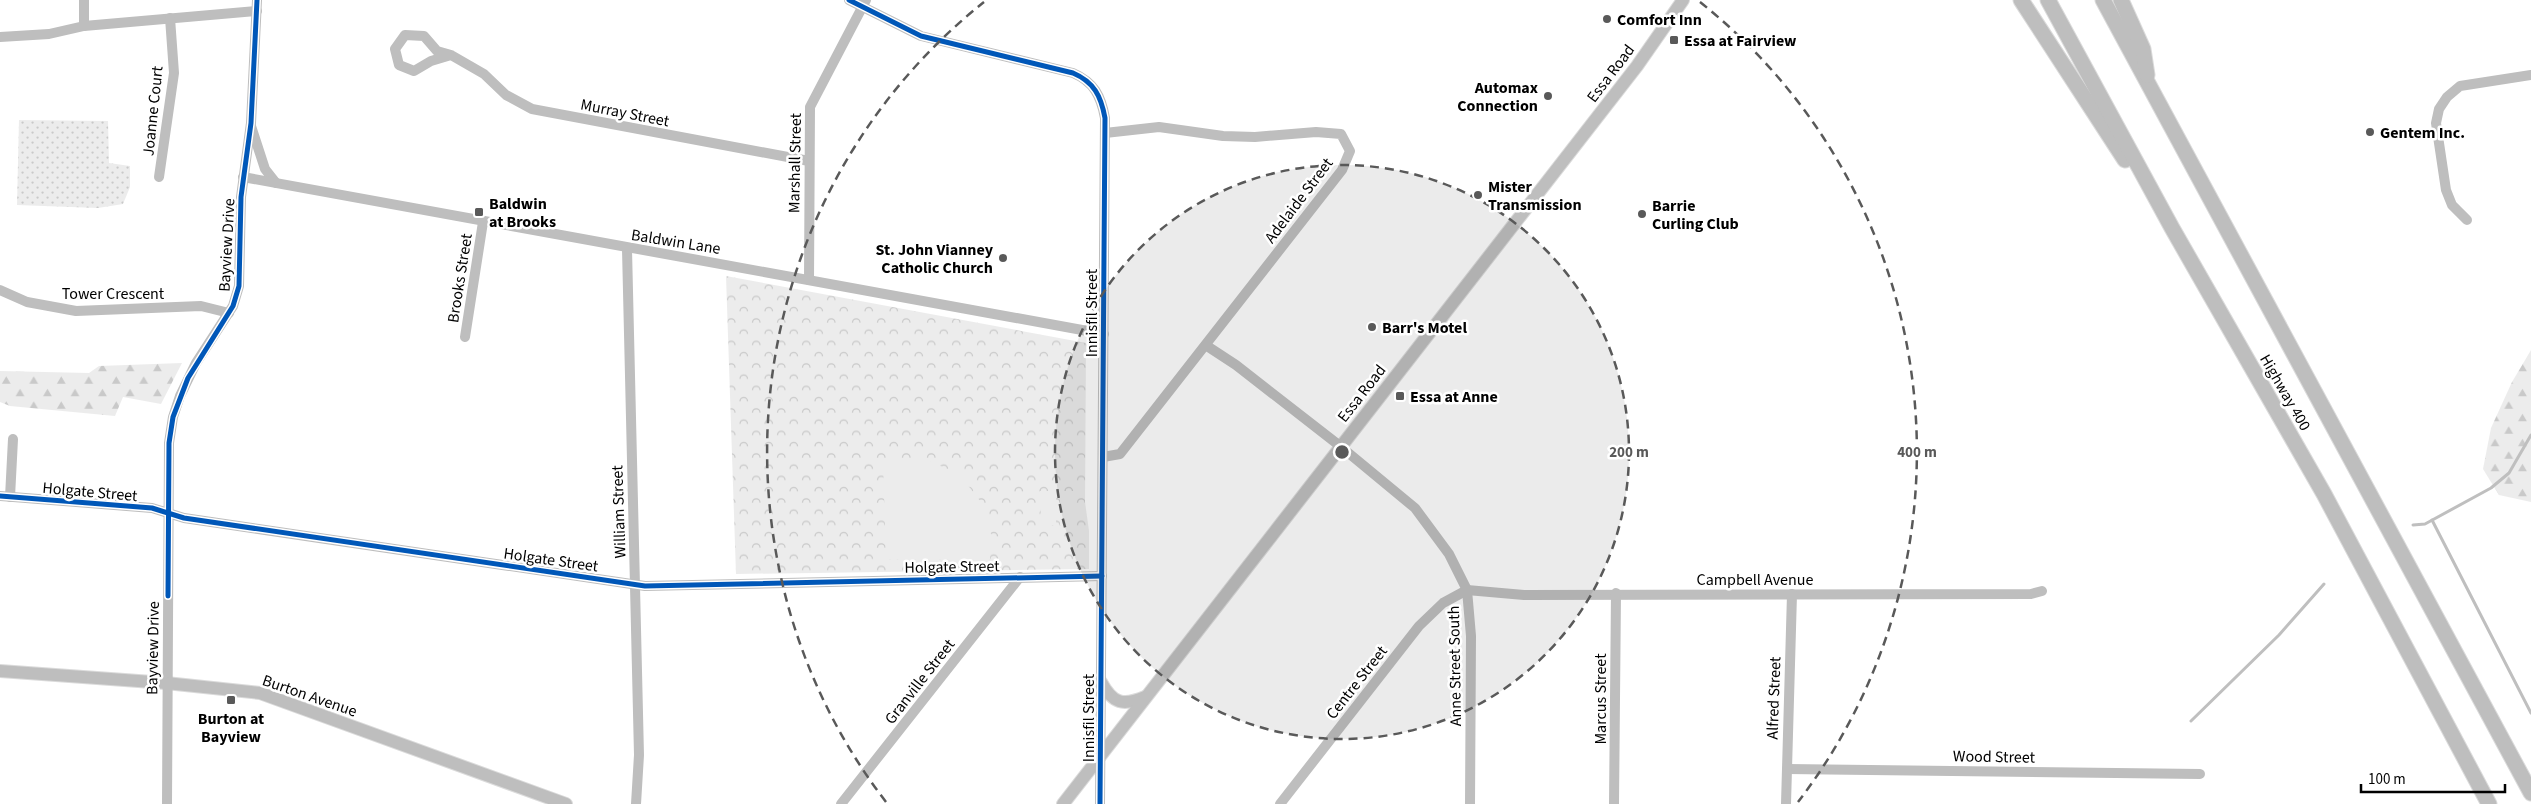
<svg xmlns="http://www.w3.org/2000/svg" width="2531" height="804" font-family="'Source Sans 3',sans-serif">
<defs>
<pattern id="grass-dots" width="8" height="8" patternUnits="userSpaceOnUse" patternTransform="scale(1.25)"><rect width="8" height="8" fill="#ececec"/><path d="M2 2h.1M6 6h.1" fill="none" stroke="#c9c9c9" stroke-width="1.8" stroke-linecap="round"/></pattern>
<pattern id="forest-firs" width="22" height="20" patternUnits="userSpaceOnUse" patternTransform="scale(1.25)"><rect width="22" height="20" fill="#ececec"/><path d="M5 1l3.5 6h-7zM16 11l3.5 6h-7z" fill="#c9c9c9"/></pattern>
<pattern id="park-crowns" width="20" height="18" patternUnits="userSpaceOnUse" patternTransform="scale(1.25)"><rect width="20" height="18" fill="#ececec"/><path d="M2 6a3 3 0 1 1 6 0M12 15a3 3 0 1 1 6 0" fill="none" stroke="#c9c9c9"/></pattern>
</defs>
<rect width="100%" height="100%" fill="#fff"/>
<polygon fill="url(#grass-dots)" points="19,120 108,121 109,163 130,166 130,187 123,204 98,208 17,205"/>
<g fill="url(#forest-firs)">
<polygon points="2531,350 2531,502 2499,495 2483,469 2491,428 2512,382"/>
<polygon points="182,363 161,404 123,397 115,416 10,406 0,402 0,371 89,373 99,366"/>
</g>
<polygon fill="url(#park-crowns)" points="726,276 1086,343 1085,502 1089,531 1089,569 736,574"/>
<g fill="#ececec">
<polygon points="883,461 929,461 959,474 981,502 992,537 990,559 886,559"/>
<polygon points="1040,491 1056,491 1056,525 1041,525"/>
<rect x="1060" y="491" width="16" height="34"/>
</g>
<g fill="none" stroke-linecap="round" stroke-linejoin="round">
<g stroke="#bfbfbf" stroke-width="3">
<polyline points="2432,520 2531,713"/>
<polyline points="2413,525 2425,524 2491,488 2509,473 2531,435"/>
<polyline points="2191,721 2279,635 2324,584"/>
</g>
<defs>
<g id="major">
<polyline points="0,671 166,683 260,693 566,804"/>
<path d="M1101,682c12,22 22,24 44,15"/>
<polyline points="1063,804 1637,66 1683,0"/>
</g>
<g id="highway">
<polyline points="2021,0 2125,160"/>
<polyline points="2048,0 2172,228 2324,494 2489,804"/>
<polyline points="2103,0 2531,793"/>
<polyline points="2121,0 2143,49 2147,75"/>
</g>
</defs>
<use href="#major" stroke="#dbdbdb" stroke-width="14"/>
<use href="#highway" stroke="#dbdbdb" stroke-width="17"/>
<g stroke="#bebebe" stroke-width="10">
<path d="M849,0l72,36 152,37c21,9 28,23 32,45l-5,686"/>
<polyline points="84,26 84,0"/>
<polyline points="0,37 49,34 84,26 257,11"/>
<polyline points="451,55 431,61 414,71 399,65 395,49 405,35 424,36 437,51 451,55 484,74 506,95 532,109 809,161"/>
<polyline points="251,126 265,169 276,183"/>
<polyline points="159,177 174,73 170,18"/>
<polyline points="243,177 1104,334"/>
<polyline points="2467,220 2452,205 2446,190 2436,123 2439,109 2447,97 2460,86 2531,75"/>
<polyline points="627,249 639,755 636,804"/>
<polyline points="809,280 810,107 866,0"/>
<polyline points="0,290 27,302 76,311 201,306 229,313"/>
<polyline points="465,337 483,222"/>
<polyline points="1207,346 1236,365 1340,446 1415,508 1449,554 1467,590 1471,636 1470,804"/>
<polyline points="1103,457 1120,454 1342,170 1350,151 1341,134 1316,132 1255,137 1223,136 1159,127 1105,133"/>
<polyline points="0,496 152,508 184,518 645,586 1102,576"/>
<polyline points="10,497 13,439"/>
<polyline points="1467,590 1524,595 2031,594 2042,591"/>
<polyline points="1787,769 2200,774"/>
<polyline points="167,804 169,443 173,417 180,396 196,363 233,306 239,286 241,197 251,123 257,0"/>
<polyline points="841,804 1020,577"/>
<polyline points="1280,804 1419,626 1443,603 1467,590"/>
<polyline points="1614,804 1616,593"/>
<polyline points="1786,804 1792,594"/>
</g>
<use href="#major" stroke="#bebebe" stroke-width="12"/>
<use href="#highway" stroke="#bebebe" stroke-width="15"/>
<defs>
<g id="cycleway">
<path d="M849,0l72,36 152,37c21,9 28,23 32,45l-5,686"/>
<polyline points="0,496 152,508 184,518 645,586 1102,576"/>
<polyline points="168,596 169,443 173,417 188,378 233,306 239,286 241,197 251,123 257,0"/>
</g>
</defs>
<use href="#cycleway" stroke="#fff" stroke-width="8"/>
<use href="#cycleway" stroke="#0057b8" stroke-width="5"/>
</g>
<circle cx="1342" cy="452" r="287" fill="#595959" fill-opacity=".12"/>
<g fill="none" stroke="#595959" stroke-width="2.5" stroke-dasharray="9 6">
<circle cx="1342" cy="452" r="287"/>
<path d="M886 802A575 575 0 0 1 984 2M1700 2A575 575 0 0 1 1798 802"/>
</g>
<g fill="#595959" stroke="#fff" stroke-width="2">
<circle cx="1607" cy="19" r="5"/>
<rect x="1669" y="35" width="10" height="10" rx="2.5"/>
<circle cx="1548" cy="96" r="5"/>
<circle cx="2370" cy="132" r="5"/>
<circle cx="1478" cy="195" r="5"/>
<rect x="474" y="207" width="10" height="10" rx="2.5"/>
<circle cx="1642" cy="214" r="5"/>
<circle cx="1003" cy="258" r="5"/>
<circle cx="1372" cy="327" r="5"/>
<rect x="1395" y="391" width="10" height="10" rx="2.5"/>
<rect x="226" y="695" width="10" height="10" rx="2.5"/>
</g>
<g text-anchor="middle" stroke-width="5" stroke-linejoin="round" paint-order="stroke">
<g font-size="16" font-weight="bold" fill="#000" stroke="#fff" text-anchor="start">
<text x="1617" y="25">Comfort Inn</text>
<text x="1684" y="46">Essa at Fairview</text>
<text x="1538" y="93" text-anchor="end">Automax<tspan x="1538" dy="18">Connection</tspan></text>
<text x="2380" y="138">Gentem Inc.</text>
<text x="1488" y="192">Mister<tspan x="1488" dy="18">Transmission</tspan></text>
<text x="489" y="209">Baldwin<tspan x="489" dy="18">at Brooks</tspan></text>
<text x="1652" y="211">Barrie<tspan x="1652" dy="18">Curling Club</tspan></text>
<text x="993" y="255" text-anchor="end">St. John Vianney<tspan x="993" dy="18">Catholic Church</tspan></text>
<text x="1382" y="333">Barr's Motel</text>
<text x="1410" y="402">Essa at Anne</text>
<text x="231" y="724" text-anchor="middle">Burton at<tspan x="231" dy="18">Bayview</tspan></text>
</g>
<g font-size="16" fill="#000" stroke="#fff">
<text transform="translate(1610 73) rotate(-53)" y="6">Essa Road</text>
<text transform="translate(152 111) rotate(-84)" y="6">Joanne Court</text>
<text transform="translate(625 112) rotate(11)" y="6">Murray Street</text>
<text transform="translate(794 163) rotate(-89)" y="6">Marshall Street</text>
<text transform="translate(1298 200) rotate(-53)" y="6">Adelaide Street</text>
<text transform="translate(676 241) rotate(9)" y="6">Baldwin Lane</text>
<text transform="translate(226 245) rotate(-87)" y="6">Bayview Drive</text>
<text transform="translate(459 278) rotate(-81)" y="6">Brooks Street</text>
<text x="113" y="299">Tower Crescent</text>
<text transform="translate(1091 313) rotate(-90)" y="6">Innisfil Street</text>
<text transform="translate(2286 392) rotate(60)" y="6">Highway 400</text>
<text transform="translate(1361 393) rotate(-52)" y="6">Essa Road</text>
<text transform="translate(90 491) rotate(5)" y="6">Holgate Street</text>
<text transform="translate(618 512) rotate(-92)" y="6">William Street</text>
<text transform="translate(551 559) rotate(8)" y="6">Holgate Street</text>
<text transform="translate(952 566) rotate(-1)" y="6">Holgate Street</text>
<text x="1755" y="585">Campbell Avenue</text>
<text transform="translate(152 648) rotate(-89)" y="6">Bayview Drive</text>
<text transform="translate(1454 666) rotate(-91)" y="6">Anne Street South</text>
<text transform="translate(919 681) rotate(-52)" y="6">Granville Street</text>
<text transform="translate(1356 682) rotate(-52)" y="6">Centre Street</text>
<text transform="translate(310 695) rotate(19)" y="6">Burton Avenue</text>
<text transform="translate(1773 698) rotate(-88)" y="6">Alfred Street</text>
<text transform="translate(1600 699) rotate(-90)" y="6">Marcus Street</text>
<text transform="translate(1088 718) rotate(-90)" y="6">Innisfil Street</text>
<text transform="translate(1994 756) rotate(1)" y="6">Wood Street</text>
</g>
</g>
<circle cx="1342" cy="452" r="8" fill="#595959" stroke="#fff" stroke-width="2.5"/>
<g font-size="15" text-anchor="middle" font-weight="bold" fill="#595959" stroke="#fff" stroke-width="5" stroke-linejoin="round" paint-order="stroke">
<text x="1629" y="457">200 m</text>
<text x="1917" y="457">400 m</text>
</g>
<path d="M2361 784v8h144v-8" fill="none" stroke="#000000" stroke-width="2.5"/>
<text x="2368" y="784" font-size="15" fill="#000000" stroke="#ffffff" stroke-width="4" paint-order="stroke">100 m</text>
</svg>
